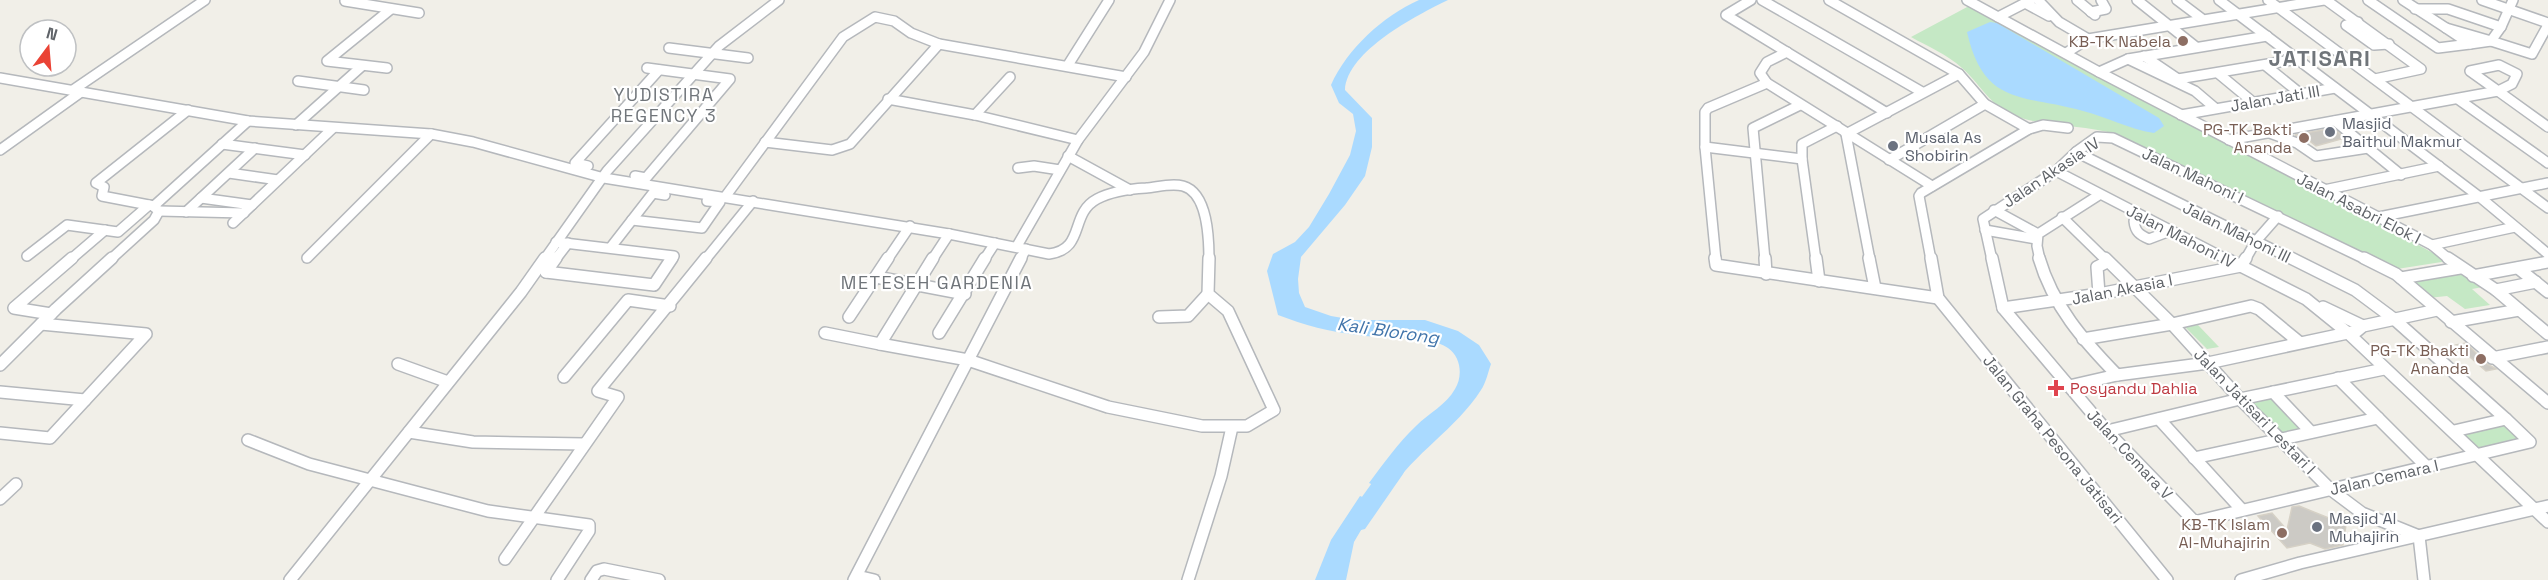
<svg xmlns="http://www.w3.org/2000/svg" width="2548" height="580" font-family="'Space Grotesk',sans-serif">
<rect width="100%" height="100%" fill="#f1efe8"/>
<g fill="#c5e8c5">
<path d="M1969,6l18,7 461,248 -51,8 -280,-134c-35,-12 -75,-6 -108,-22 -21,-11 -30,-30 -47,-45 -14,-13 -35,-22 -51,-31z"/>
<polygon points="2464,270 2483,287 2472,289 2490,305 2465,309 2447,296 2428,298 2407,279"/>
<polygon points="2198,325 2219,347 2207,349 2185,327"/>
<polygon points="2267,394 2303,429 2282,434 2247,399"/>
<polygon points="2506,425 2522,440 2478,449 2462,434"/>
</g>
<g fill="#aadaff">
<path d="M1419,0h29c-31,15 -101,51 -103,90l27,28v29l-7,29 -20,29 -44,52 -3,22 1,14 6,14 26,9 23,4h71l33,11 21,14 12,19c-3,8 -5,19 -10,26 -25,39 -67,63 -92,102l-20,-9c15,-20 29,-40 47,-57 13,-13 30,-21 39,-37 8,-13 6,-32 -7,-41 -21,-14 -66,-9 -90,-13 -28,-3 -54,-10 -80,-20l-11,-44 6,-17 22,-12 14,-15 20,-33 21,-39 6,-24 -3,-17 -14,-11 -8,-18c16,-36 52,-69 88,-85z"/>
<path d="M1990,22l7,1 162,95 5,8 -10,7c-26,-4 -47,-16 -71,-22 -60,-17 -99,-4 -116,-79z"/>
<polygon points="1360,496 1377,503 1354,542 1346,580 1315,580 1331,540"/>
</g>
<g fill="none" stroke-linecap="round" stroke-linejoin="round">
<polygon fill="#aadaff" fill-rule="evenodd" points="1395,459 1403,462 1406,468 1403,474 1365,529 1357,531 1349,529 1346,522 1349,515 1387,462"/>
</g>
<g fill="#cccac5" stroke="#d6d1c6" stroke-width="1.5">
<polygon points="2333,128 2345,138 2316,146 2307,139 2295,135"/>
<polygon points="2466,343 2487,364 2496,369 2486,371 2456,345"/>
<polygon points="2299,506 2346,525 2343,545 2325,549 2310,543 2287,548 2258,516 2272,513 2287,530 2292,507"/>
</g>
<g fill="none" stroke-linecap="round" stroke-linejoin="round">
<defs>
<g id="street-far1">
<polyline points="347,0 345,1 419,13"/>
<polyline points="1751,0 1726,15 1887,113"/>
<polyline points="1762,0 1922,92"/>
<polyline points="1829,0 1959,74 1985,104 2029,129"/>
<polyline points="1967,0 2099,72 2432,245 2450,260"/>
<polyline points="2038,0 2059,22 2088,39"/>
<polyline points="2077,0 2095,15"/>
<polyline points="2137,0 2196,47"/>
<polyline points="2177,0 2201,18"/>
<polyline points="2219,0 2481,198 2548,254"/>
<polyline points="2268,0 2548,208"/>
<polyline points="2326,0 2421,69 2375,79"/>
<polyline points="2368,0 2438,48 2470,44"/>
<polyline points="2403,0 2446,28"/>
<polyline points="2482,0 2548,23"/>
<polyline points="2513,0 2501,27 2491,41 2532,54 2548,25"/>
<polyline points="2025,3 2049,16"/>
<polyline points="2415,9 2448,9 2501,27"/>
<polyline points="2091,12 2106,9 2101,0"/>
<polyline points="1998,17 2031,0"/>
<polyline points="2358,22 2346,25 2374,45 2389,44"/>
<polygon points="2446,28 2491,41 2470,44"/>
<polyline points="669,48 748,58"/>
<polyline points="1787,52 1767,62 1760,73 1767,83 1932,186"/>
<polyline points="2066,53 2088,39 2324,0"/>
<polyline points="2144,56 2178,79"/>
<polyline points="2128,59 2195,91 2215,108"/>
<polyline points="1068,65 1109,0"/>
<polyline points="2265,65 2302,95"/>
<polygon points="2499,65 2517,74 2512,84 2498,91 2470,71"/>
<polyline points="387,68 327,61 391,9"/>
<polyline points="2099,72 2128,59 2267,36"/>
<polyline points="2219,74 2254,103"/>
<polyline points="0,78 248,121 431,134 473,142 604,178 949,234"/>
<polyline points="2178,79 2298,59"/>
<polyline points="298,81 364,90"/>
<polyline points="73,90 205,0"/>
<polyline points="2498,91 2548,127"/>
<polyline points="888,99 975,115 1078,140"/>
<polyline points="2458,99 2548,163"/>
<polyline points="975,115 1010,77"/>
<polyline points="2181,115 2335,88"/>
<polyline points="2335,121 2401,175"/>
<polyline points="296,125 362,66"/>
<polyline points="2267,132 2297,143 2316,156 2368,148"/>
<polyline points="1846,134 1870,260"/>
<polyline points="1846,134 1959,74"/>
<polyline points="2229,140 2498,91"/>
<polyline points="765,142 832,150 850,144 939,44"/>
<polyline points="222,144 305,155"/>
<polyline points="1705,147 1802,159"/>
<polyline points="0,150 81,92"/>
<polyline points="2076,152 2294,260"/>
<polyline points="1068,156 1130,190"/>
<polyline points="1889,160 1985,104"/>
<polyline points="588,166 575,163 659,70"/>
<polyline points="1018,168 1034,166 1060,170"/>
<polyline points="2056,171 2228,260"/>
<polyline points="229,173 278,180"/>
<polyline points="635,176 646,178 730,79 647,68"/>
<polyline points="2324,190 2439,166"/>
<polyline points="725,197 843,37 875,17 894,21 911,33 939,44 1126,77"/>
<polyline points="201,198 252,205"/>
<polyline points="154,206 102,196 104,187 96,183 188,110"/>
<polyline points="1994,210 2038,234"/>
<polyline points="159,211 244,213"/>
<polyline points="186,212 255,148"/>
<path d="M2140,216l-6,5c1,11 6,14 15,18l21,-8"/>
<polyline points="2062,217 2106,260"/>
<polyline points="2379,217 2548,183"/>
<polyline points="632,220 702,228 720,202 707,201"/>
<polyline points="233,223 333,128"/>
<polyline points="1985,230 2036,239"/>
<path d="M949,234l100,20c37,-5 20,-40 48,-55 15,-8 32,-10 49,-11 12,-1 25,-5 37,-2 25,7 26,53 26,74"/>
<polyline points="556,242 674,256 671,260"/>
<polyline points="2432,245 2515,227"/>
<polyline points="1017,246 1078,140 1144,52 1170,0"/>
<polyline points="611,247 653,193 665,195"/>
<polyline points="27,256 67,225 118,232 149,205"/>
<polyline points="307,258 431,134"/>
<polyline points="70,260 105,230"/>
<polyline points="110,260 154,220 159,211 154,207 155,205 248,121"/>
<polyline points="544,260 607,171 719,46 779,0"/>
<polyline points="555,260 568,243"/>
<polyline points="705,260 753,201"/>
<polyline points="887,260 910,226"/>
<polyline points="932,260 949,234"/>
<polyline points="984,260 995,243"/>
<polyline points="1020,260 1026,249"/>
<polyline points="1716,260 1705,147 1705,112 1708,108 1767,83"/>
<polyline points="1765,260 1753,128 1800,105"/>
<polyline points="1816,260 1802,159 1802,144 1837,126"/>
<polyline points="1931,260 1919,196 1921,193 2029,129 2043,125 2068,128"/>
<polyline points="1992,260 1983,219 2056,171 2076,152 2097,137 2113,138 2367,260"/>
<polyline points="2040,260 2037,246 2038,234 2099,195"/>
<polyline points="2245,260 2256,241 2278,216"/>
</g>
<g id="street">
<polyline points="933,258 880,344 968,360 1108,407 1202,426 1247,426 1274,410 1228,311 1208,294 1209,258"/>
<polyline points="1715,258 1716,265 1938,298"/>
<polyline points="1765,258 1766,274"/>
<polyline points="1816,258 1819,281"/>
<polyline points="1869,258 1875,288"/>
<polyline points="1931,258 1938,298 2167,580"/>
<polyline points="1992,258 2003,308 2107,431 2193,520 2198,521 2530,442 2506,419 2454,431"/>
<path d="M2039,258c14,48 44,82 78,117"/>
<polyline points="2105,258 2172,324 2240,399 2330,489 2362,513 2419,536 2424,580"/>
<polyline points="2225,258 2306,299 2348,333 2548,522"/>
<polyline points="2291,258 2355,290 2394,319 2506,419"/>
<polyline points="2364,258 2396,274 2548,403"/>
<polyline points="2448,258 2496,290 2548,334"/>
<polyline points="2518,268 2548,292"/>
<polyline points="546,272 654,285 672,258"/>
<polyline points="546,272 556,258"/>
<polyline points="2473,276 2548,262"/>
<polyline points="876,277 965,294"/>
<polyline points="2401,278 2460,268"/>
<polyline points="2496,290 2536,282"/>
<polyline points="2099,294 2097,267 2107,262"/>
<polyline points="2323,307 2363,326"/>
<polyline points="2003,308 2099,294 2241,266 2246,258"/>
<polyline points="51,314 14,308 72,258"/>
<polyline points="849,317 888,258"/>
<polyline points="1159,317 1188,316 1208,294"/>
<polyline points="2451,322 2519,310"/>
<polyline points="825,333 880,344"/>
<polyline points="939,333 985,258"/>
<polyline points="2083,339 2172,324 2251,306 2259,309 2299,342"/>
<polyline points="2492,358 2548,347"/>
<polyline points="398,364 448,382"/>
<polyline points="0,365 56,309 112,258"/>
<polyline points="564,377 628,300 670,306"/>
<polyline points="2338,378 2427,467"/>
<polyline points="2069,386 2117,375 2208,363 2357,331 2363,326 2437,310"/>
<polyline points="0,392 85,400"/>
<polyline points="2273,392 2311,432"/>
<polyline points="2159,419 2242,510"/>
<polyline points="2107,431 2240,399 2384,369"/>
<polyline points="409,432 473,442 584,444"/>
<polyline points="0,433 50,438 146,334 41,324"/>
<polyline points="248,440 309,464 488,511 589,525 589,531 557,580"/>
<polyline points="2194,458 2378,418"/>
<polyline points="0,499 16,484"/>
<polyline points="505,559 618,397 598,391 706,258"/>
<polyline points="857,576 874,580"/>
<polyline points="290,580 521,292 545,258"/>
<polyline points="591,580 597,571 604,569 659,580"/>
<polyline points="854,580 1021,258"/>
<polyline points="1188,580 1221,476 1232,427"/>
<polyline points="2241,580 2300,563 2548,506"/>
</g>
</defs>
<use href="#street-far1" stroke="#b5b8bc" stroke-width="12"/>
<use href="#street" stroke="#b5b8bc" stroke-width="14"/>
<use href="#street-far1" stroke="#fff" stroke-width="9"/>
<use href="#street" stroke="#fff" stroke-width="11"/>
</g>
<g fill="#8d6e63" stroke="#fff" stroke-width="2">
<circle cx="2183" cy="41" r="6"/>
<circle cx="2304" cy="138" r="6"/>
<circle cx="2481" cy="359" r="6"/>
<circle cx="2282" cy="533" r="6"/>
</g>
<g fill="#6b7280" stroke="#fff" stroke-width="2">
<circle cx="2330" cy="132" r="6"/>
<circle cx="1893" cy="146" r="6"/>
<circle cx="2317" cy="527" r="6"/>
</g>
<path fill="#e0444e" stroke="#fff" stroke-width="2" d="M2053 379h6v6h6v6h-6v6h-6v-6h-6v-6h6z"/>
<g text-anchor="middle" stroke-width="4.5" stroke-linejoin="round" paint-order="stroke">
<g font-size="16" fill="#785e54" stroke="#fff" text-anchor="end">
<text x="2171" y="47">KB-TK Nabela</text>
<text x="2292" y="135">PG-TK Bakti<tspan x="2292" dy="18">Ananda</tspan></text>
<text x="2469" y="356">PG-TK Bhakti<tspan x="2469" dy="18">Ananda</tspan></text>
<text x="2270" y="530">KB-TK Islam<tspan x="2270" dy="18">Al-Muhajirin</tspan></text>
</g>
<g font-size="16" fill="#5f6368" stroke="#fff">
<text transform="translate(2275 98) rotate(-10)" y="6">Jalan Jati III</text>
<text transform="translate(2051 172) rotate(-34)" y="6">Jalan Akasia IV</text>
<text transform="translate(2193 175) rotate(25)" y="6">Jalan Mahoni I</text>
<text transform="translate(2359 208) rotate(27)" y="6">Jalan Asabri Elok I</text>
<text transform="translate(2237 232) rotate(26)" y="6">Jalan Mahoni III</text>
<text transform="translate(2181 236) rotate(27)" y="6">Jalan Mahoni IV</text>
<text transform="translate(2122 289) rotate(-11)" y="6">Jalan Akasia I</text>
<text transform="translate(2255 411) rotate(46)" y="6">Jalan Jatisari Lestari I</text>
<text transform="translate(2053 439) rotate(51)" y="6">Jalan Graha Pesona Jatisari</text>
<text transform="translate(2130 454) rotate(47)" y="6">Jalan Cemara V</text>
<text transform="translate(2384 477) rotate(-13)" y="6">Jalan Cemara I</text>
</g>
<g font-size="16" fill="#5b616d" stroke="#fff" text-anchor="start">
<text x="2342" y="129">Masjid<tspan x="2342" dy="18">Baithul Makmur</tspan></text>
<text x="1905" y="143">Musala As<tspan x="1905" dy="18">Shobirin</tspan></text>
<text x="2329" y="524">Masjid Al<tspan x="2329" dy="18">Muhajirin</tspan></text>
</g>
<g font-size="16" fill="#be3a42" stroke="#fff" text-anchor="start">
<text x="2070" y="394">Posyandu Dahlia</text>
</g>
<g font-size="18" letter-spacing="1.5" fill="#70757a" stroke="#fff">
<text x="664" y="101">YUDISTIRA<tspan x="664" dy="21">REGENCY 3</tspan></text>
<text x="937" y="289">METESEH GARDENIA</text>
</g>
<g font-size="18" font-style="italic" fill="#4174aa" stroke="#fff">
<text transform="translate(1388 331) rotate(8)" y="6">Kali Blorong</text>
</g>
<g font-size="22" font-weight="bold" letter-spacing="1.5" fill="#70757a" stroke="#fff">
<text x="2320" y="66">JATISARI</text>
</g>
</g>
<g transform="translate(48 48) rotate(16)"><circle r="28" fill="#ffffff" stroke="#bfc1c3" stroke-width="1.5"/>
<path d="M0-4.5L10 22L0 15L-10 22Z" fill="#ea4335"/>
<text y="-9" font-size="16" font-weight="bold" text-anchor="middle" fill="#5f6368">N</text>
</g>
</svg>
